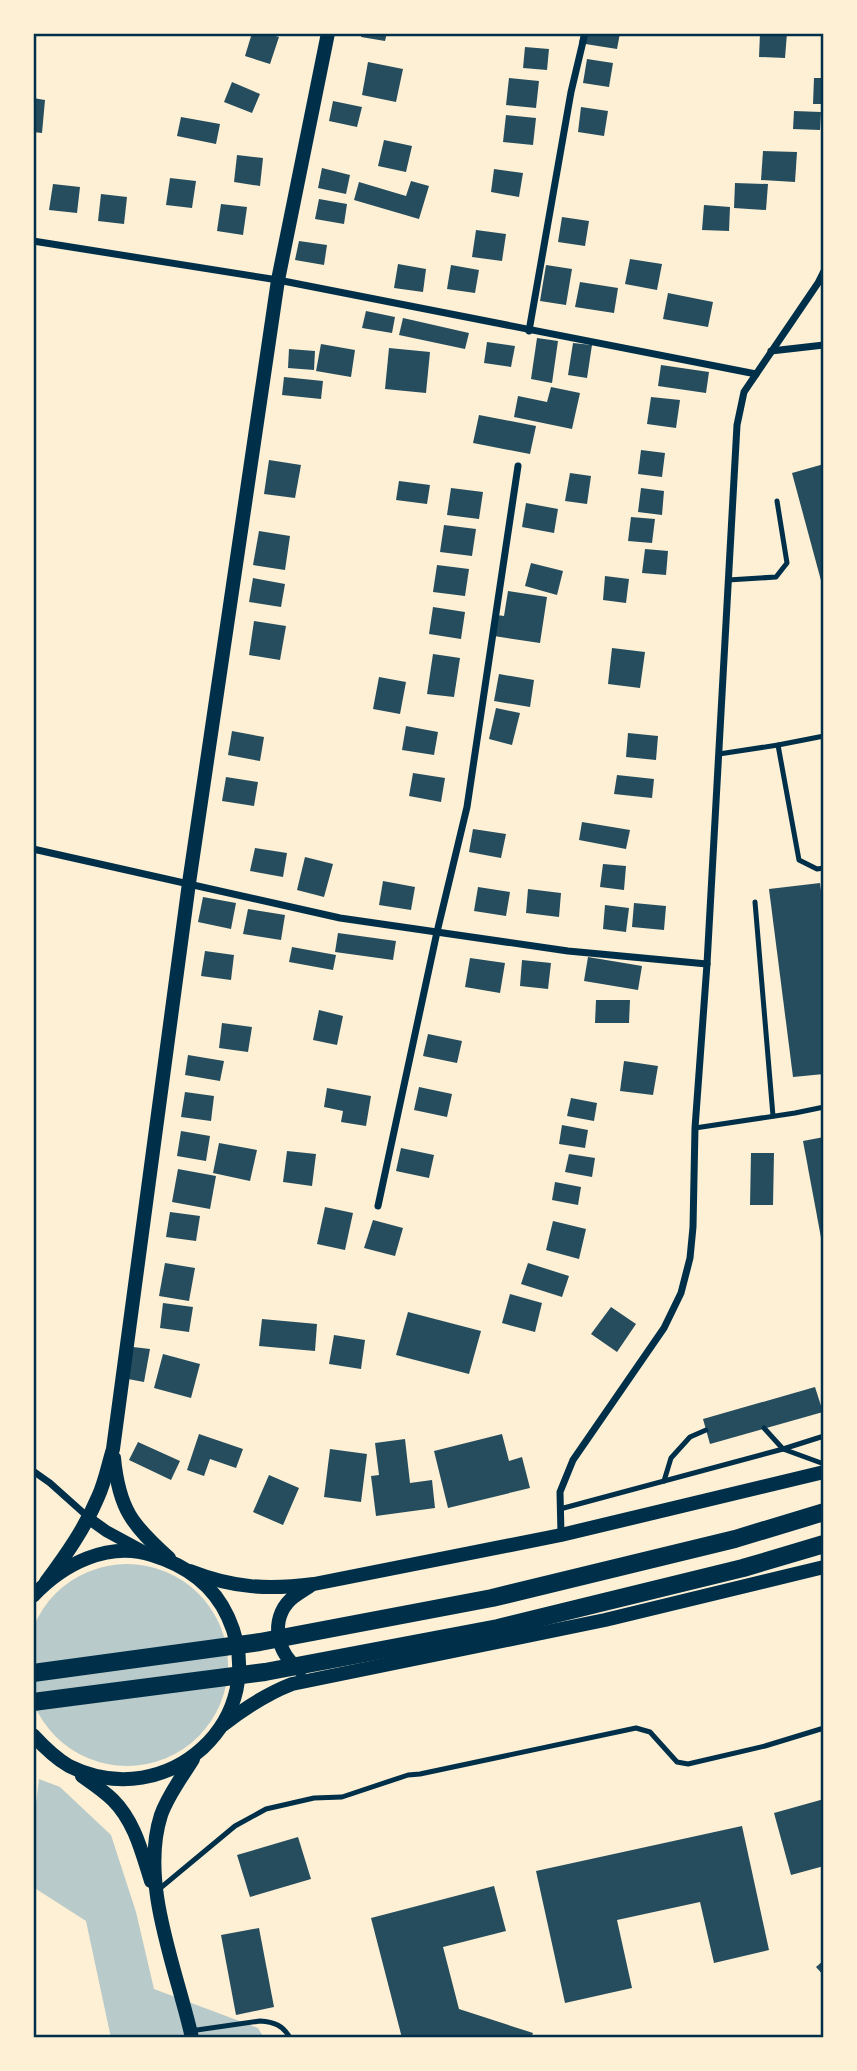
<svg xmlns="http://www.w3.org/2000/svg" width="857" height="2071" font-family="'DM Sans',sans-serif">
<rect width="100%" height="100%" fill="#fdf0d5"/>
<g fill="#b9caca">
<circle cx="127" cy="1665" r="101"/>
<polygon points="39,1779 60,1787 111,1835 136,1912 154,1989 258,2028 264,2038 111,2038 86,1921 33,1887 33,1828"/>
</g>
<g fill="#264d5e">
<polygon points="252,33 266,33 279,37 270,64 245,56"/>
<polygon points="362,33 387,33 385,41 361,37"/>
<polygon points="581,33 620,33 617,49 579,43"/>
<polygon points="760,33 787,33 785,58 759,57"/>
<polygon points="525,47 549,49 547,70 523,68"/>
<polygon points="587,59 613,63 609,87 583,83"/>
<polygon points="368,62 403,69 396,102 362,95"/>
<polygon points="509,78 539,81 536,108 506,105"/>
<polygon points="814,78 824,78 824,104 813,104"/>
<polygon points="232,82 260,94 252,113 224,102"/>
<polygon points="33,98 45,100 42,133 33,132"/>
<polygon points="333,101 362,107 357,127 329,121"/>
<polygon points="581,107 608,111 604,136 578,132"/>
<polygon points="794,111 821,112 820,130 793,129"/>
<polygon points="506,115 536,118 533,145 503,142"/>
<polygon points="181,117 220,124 216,144 177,136"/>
<polygon points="384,140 412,146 406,172 378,166"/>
<polygon points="763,151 797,152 795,182 761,180"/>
<polygon points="237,155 263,158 260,186 234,182"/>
<polygon points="322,168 350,175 346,194 318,188"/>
<polygon points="494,169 523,173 519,197 491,192"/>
<polygon points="170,178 196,181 192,208 166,205"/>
<polygon points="411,181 429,186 419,219 354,200 359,182 406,196"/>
<polygon points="735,183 768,184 766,210 734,208"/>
<polygon points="53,184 80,187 77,213 49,210"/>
<polygon points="101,194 127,197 124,224 98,221"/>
<polygon points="319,199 347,204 344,224 315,219"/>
<polygon points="221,204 247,207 243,235 217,231"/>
<polygon points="704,205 730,207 729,231 702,230"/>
<polygon points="562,217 589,221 585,246 558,242"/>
<polygon points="476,230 506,234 502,261 472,257"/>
<polygon points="299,241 327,245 324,265 295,260"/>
<polygon points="630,259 662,264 657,290 625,284"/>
<polygon points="398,264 426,269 423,292 394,288"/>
<polygon points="451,265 479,270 475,293 447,289"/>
<polygon points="546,265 572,269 566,305 540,301"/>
<polygon points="580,282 618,288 614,313 575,307"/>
<polygon points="668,293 713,302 708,327 663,319"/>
<polygon points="366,311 395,317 392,333 362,328"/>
<polygon points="403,318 469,333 465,349 399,335"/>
<polygon points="537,338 558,341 552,383 531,379"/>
<polygon points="487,342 515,346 511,367 484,363"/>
<polygon points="573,343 592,345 587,378 568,375"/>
<polygon points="321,344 355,350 351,377 316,371"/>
<polygon points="389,348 430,352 426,393 385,389"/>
<polygon points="289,349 315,351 314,370 288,368"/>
<polygon points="661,365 709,372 706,393 658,386"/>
<polygon points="284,377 323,381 321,399 282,395"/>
<polygon points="551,387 580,393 572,429 514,417 518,396 547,402"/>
<polygon points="651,397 680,400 676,428 647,424"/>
<polygon points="479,415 536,426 530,454 473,443"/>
<polygon points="641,450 665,453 662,477 638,474"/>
<polygon points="269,460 301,465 295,498 264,494"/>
<polygon points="824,464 824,588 823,588 792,473"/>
<polygon points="570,473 591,476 587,504 565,501"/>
<polygon points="399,481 430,485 427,504 396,500"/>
<polygon points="451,488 483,492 479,519 447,515"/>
<polygon points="641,488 664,491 662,515 638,512"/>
<polygon points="526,503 558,509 554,533 522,527"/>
<polygon points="631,517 655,519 652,543 628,541"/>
<polygon points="444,525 476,529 472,556 440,552"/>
<polygon points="259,531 290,536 285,570 253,565"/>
<polygon points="645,549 668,551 666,575 642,573"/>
<polygon points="531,563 563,571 557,595 525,586"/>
<polygon points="437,565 469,569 465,596 433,592"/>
<polygon points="605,576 629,579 626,603 603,600"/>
<polygon points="253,578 285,584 281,607 249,602"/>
<polygon points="508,591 547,597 540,643 494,636 497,615 504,616"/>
<polygon points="433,607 465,612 461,639 429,634"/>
<polygon points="254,621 286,626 280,660 249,655"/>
<polygon points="612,648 645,652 640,688 608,684"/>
<polygon points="433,654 460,658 454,697 427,694"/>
<polygon points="499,674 534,680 530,707 494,701"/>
<polygon points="379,677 406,682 400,714 373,709"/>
<polygon points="496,708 520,713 512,745 489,739"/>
<polygon points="406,726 438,732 434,755 402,750"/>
<polygon points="232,731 264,737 260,761 228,755"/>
<polygon points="628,733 658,736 656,760 626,757"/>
<polygon points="413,773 445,778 441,802 409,796"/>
<polygon points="617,775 654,779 652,798 614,794"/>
<polygon points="226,777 258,782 254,806 222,801"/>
<polygon points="582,822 630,830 626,849 579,840"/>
<polygon points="473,829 506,834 501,858 469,852"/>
<polygon points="255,848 287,853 283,877 250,871"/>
<polygon points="305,857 333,864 324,897 297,890"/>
<polygon points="603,864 626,866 624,890 600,887"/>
<polygon points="383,881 415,887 411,910 379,905"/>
<polygon points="820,883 824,916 824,1074 793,1077 769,889"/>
<polygon points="478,887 510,892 506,916 474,911"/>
<polygon points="528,889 561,893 559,917 526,913"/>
<polygon points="203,897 236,903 231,929 198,922"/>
<polygon points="634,903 666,906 664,930 632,927"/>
<polygon points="605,905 629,908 626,932 603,929"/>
<polygon points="248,909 285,915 281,940 243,934"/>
<polygon points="338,933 396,941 393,960 335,952"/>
<polygon points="292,947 336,955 333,970 289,962"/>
<polygon points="205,951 234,955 231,980 201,976"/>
<polygon points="588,957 642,966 638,990 584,981"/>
<polygon points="470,958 505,963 500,993 465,987"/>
<polygon points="522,960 551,963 548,989 520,986"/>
<polygon points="596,1000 630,1000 629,1023 595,1023"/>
<polygon points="319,1010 343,1016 337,1045 313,1040"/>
<polygon points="222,1023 252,1027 248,1052 219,1048"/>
<polygon points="428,1034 462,1041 457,1063 423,1056"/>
<polygon points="188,1055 224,1061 220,1081 185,1075"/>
<polygon points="624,1061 658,1066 653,1095 620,1091"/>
<polygon points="419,1087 452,1094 447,1117 414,1110"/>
<polygon points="327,1088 371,1096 366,1126 341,1122 343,1111 324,1107"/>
<polygon points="185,1092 214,1096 211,1121 181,1117"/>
<polygon points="571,1098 597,1103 594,1121 567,1116"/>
<polygon points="562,1125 588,1130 585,1148 559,1144"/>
<polygon points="181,1131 210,1136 206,1161 177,1156"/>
<polygon points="824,1137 824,1243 822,1243 803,1141"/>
<polygon points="219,1143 257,1150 250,1181 213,1173"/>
<polygon points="401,1148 434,1155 429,1178 396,1171"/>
<polygon points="287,1151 316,1154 312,1186 283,1182"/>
<polygon points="751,1153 774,1153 773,1205 750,1205"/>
<polygon points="569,1154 595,1158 592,1177 565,1172"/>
<polygon points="178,1169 216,1176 210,1209 172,1202"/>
<polygon points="555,1182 581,1187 578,1205 552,1200"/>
<polygon points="325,1207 353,1213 345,1250 317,1244"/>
<polygon points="170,1212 200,1216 196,1241 166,1237"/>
<polygon points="373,1220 403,1228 395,1256 364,1248"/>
<polygon points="553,1221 586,1229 579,1259 546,1250"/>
<polygon points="165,1263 195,1268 189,1301 159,1296"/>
<polygon points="528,1263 569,1276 562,1297 521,1284"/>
<polygon points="510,1294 542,1303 535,1332 502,1323"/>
<polygon points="163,1303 193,1307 189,1332 160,1328"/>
<polygon points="611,1307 636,1324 617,1352 591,1334"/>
<polygon points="408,1312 481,1331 469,1374 396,1355"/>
<polygon points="262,1319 317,1324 315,1351 259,1346"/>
<polygon points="334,1335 365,1340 361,1369 329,1364"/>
<polygon points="133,1347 150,1349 144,1382 128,1379"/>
<polygon points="163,1354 200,1364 191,1398 154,1388"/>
<polygon points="815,1387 823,1412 710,1444 703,1419"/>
<polygon points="199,1434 243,1449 236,1468 210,1459 204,1476 187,1470"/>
<polygon points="502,1434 509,1461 522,1457 530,1488 448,1508 434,1451"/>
<polygon points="405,1439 410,1483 432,1480 435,1508 376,1516 371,1476 379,1475 375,1443"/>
<polygon points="138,1442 180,1461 171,1480 129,1460"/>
<polygon points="330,1449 367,1454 361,1502 324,1497"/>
<polygon points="269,1475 299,1488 283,1525 253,1512"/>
<polygon points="824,1799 824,1866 791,1875 774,1813"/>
<polygon points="742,1826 769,1950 714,1963 700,1902 617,1920 632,1988 565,2003 536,1871"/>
<polygon points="298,1837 311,1879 250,1897 237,1855"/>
<polygon points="494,1886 506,1931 443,1947 459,2009 533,2033 531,2038 402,2038 371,1918"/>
<polygon points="259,1928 274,2007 236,2015 221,1935"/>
<polygon points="824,1960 824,1976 816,1967"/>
</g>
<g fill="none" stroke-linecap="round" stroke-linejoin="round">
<g stroke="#003049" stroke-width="5">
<polyline points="728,580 776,577 787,563 777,501"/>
<polyline points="778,745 799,860 817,869 824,868"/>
<polyline points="719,754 778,745 824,736"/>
<polyline points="755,902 773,1116"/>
<polyline points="695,1128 795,1113 824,1107"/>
<polyline points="764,1428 783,1449 824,1436"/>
<polyline points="664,1481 671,1458 690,1437 706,1430"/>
<polyline points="560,1509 783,1449 824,1464"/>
<polyline points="158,1890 235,1826 266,1809 314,1798 342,1797 408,1775 420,1774 636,1728 650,1732 677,1762 688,1764 765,1746 824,1728"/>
<path d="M190,2031l70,-10c14,1 23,4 30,17"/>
</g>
<g stroke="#003049" stroke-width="7">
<polyline points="33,241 278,280 756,374"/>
<polyline points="529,331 571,92 585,33"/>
<polyline points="771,351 824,345"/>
<polyline points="33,849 340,918 568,951 707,964"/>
<polyline points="378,1206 437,932 467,807 518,466"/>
<polyline points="33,1471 50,1483 88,1517"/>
<polyline points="561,1534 560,1492 573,1460 664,1328 681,1293 690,1258 693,1227 695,1128 707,964 737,425 744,392 818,283 824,271"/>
</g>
<polyline stroke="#003049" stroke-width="12" points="88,1518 106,1531 143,1551"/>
<g stroke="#003049" stroke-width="14">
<path d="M114,1458c5,51 18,67 55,100"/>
<path d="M190,1571c43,17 78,19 124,13l247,-49 263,-63"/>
<path d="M46,1582c20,-27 39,-54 52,-85 7,-15 10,-32 15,-48l76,-566 89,-603 50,-247"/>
<path d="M33,1596c30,-32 75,-55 119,-41 33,10 61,29 76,62 46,101 -60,198 -159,149 -14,-8 -25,-19 -36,-31"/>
<path d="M300,1670c-23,-16 -31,-50 -9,-71 6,-5 13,-9 19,-13"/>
<path d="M223,1725c22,-17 43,-31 69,-41l313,-64 219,-53"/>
<path d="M82,1776c10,7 22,15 31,24 22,22 29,53 38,81"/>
<path d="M192,2038c-15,-68 -53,-155 -31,-223 7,-20 21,-38 32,-56"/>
</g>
<g stroke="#003049" stroke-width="18">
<polyline points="33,1673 260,1642 492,1598 735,1539 824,1512"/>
<polyline points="33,1702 265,1672 498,1628 743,1568 824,1544"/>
</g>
</g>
<rect width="857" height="2071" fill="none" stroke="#fdf0d5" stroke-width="70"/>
<rect x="35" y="35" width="787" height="2001" fill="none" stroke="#003049" stroke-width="2.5"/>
</svg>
